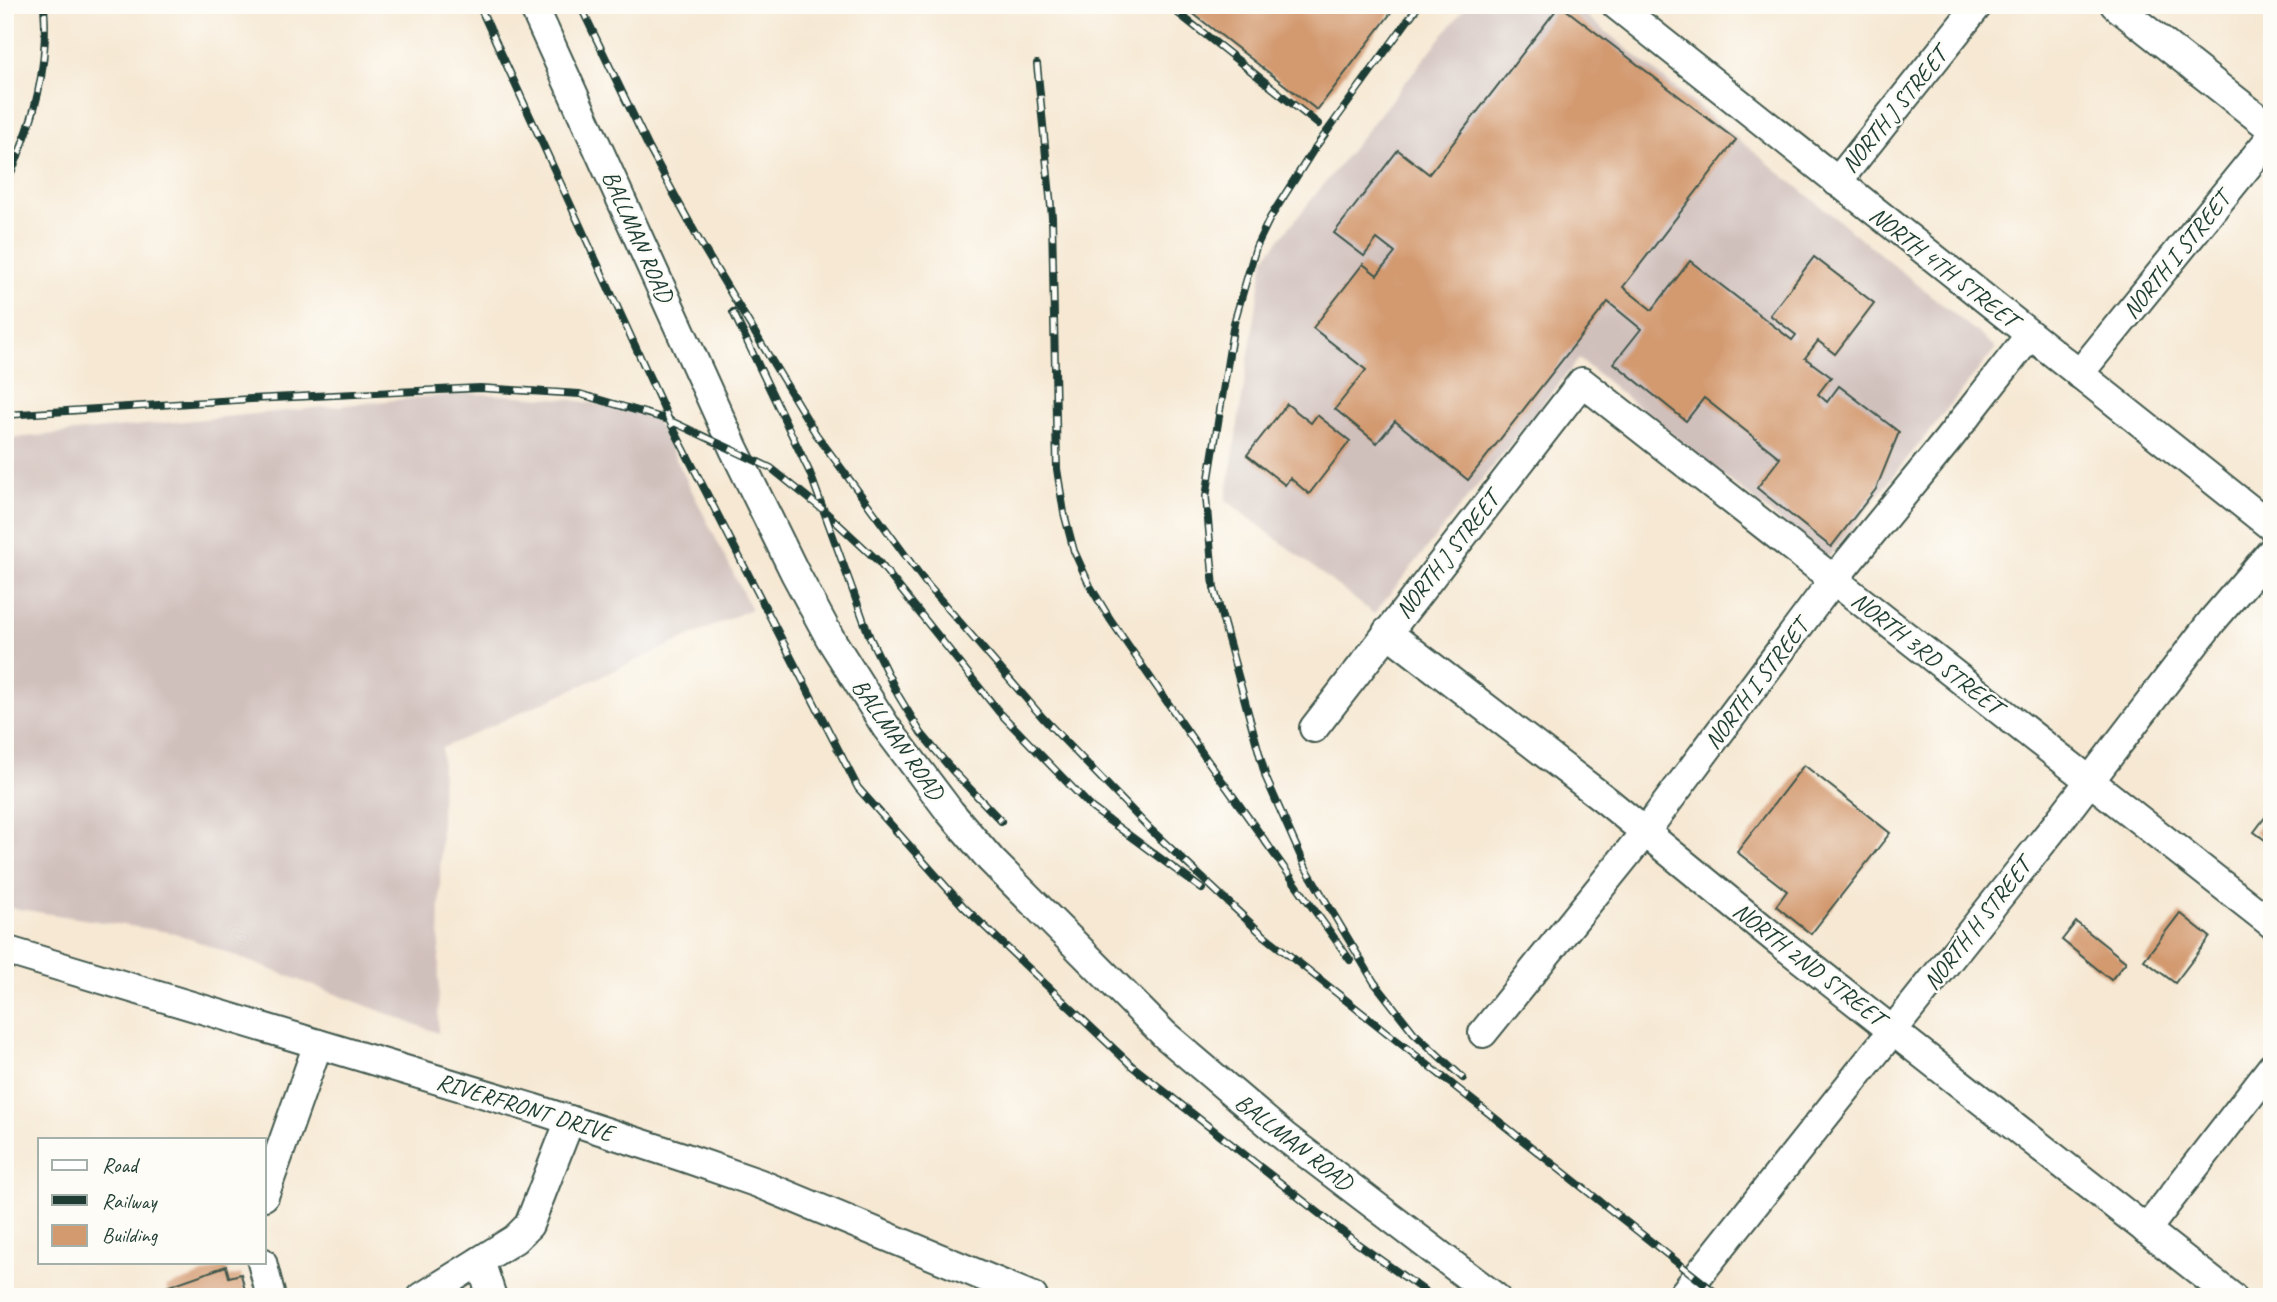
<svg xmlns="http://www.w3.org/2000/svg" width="2277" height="1302" font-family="Caveat,sans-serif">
<rect width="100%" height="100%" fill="#fdfcf7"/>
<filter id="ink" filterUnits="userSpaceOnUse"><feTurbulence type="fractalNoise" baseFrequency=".0143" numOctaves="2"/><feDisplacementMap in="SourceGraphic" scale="14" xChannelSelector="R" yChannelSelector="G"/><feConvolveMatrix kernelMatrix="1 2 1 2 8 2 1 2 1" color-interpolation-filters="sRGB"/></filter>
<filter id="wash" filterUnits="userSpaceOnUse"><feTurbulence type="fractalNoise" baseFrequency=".00686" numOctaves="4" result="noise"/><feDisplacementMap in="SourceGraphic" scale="28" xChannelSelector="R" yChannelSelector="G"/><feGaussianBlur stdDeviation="1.57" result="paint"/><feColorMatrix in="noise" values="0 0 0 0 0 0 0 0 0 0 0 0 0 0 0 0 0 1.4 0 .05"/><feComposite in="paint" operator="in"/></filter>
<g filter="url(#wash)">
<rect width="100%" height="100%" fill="#f6e8d3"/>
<g fill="#d0c0bc">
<polygon points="1467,5 1573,5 1996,348 1827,559 1579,359 1374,614 1226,500 1264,259"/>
<polygon points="467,393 566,399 653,413 751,609 442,748 438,1033 175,933 5,907 5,439"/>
</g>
<g id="blocks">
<g fill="#d39a6f">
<polygon points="1182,5 1397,5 1317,110"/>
<polygon points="1560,5 1736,140 1623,287 1652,310 1690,261 1792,340 1796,335 1770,315 1814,257 1874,303 1835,354 1818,341 1805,358 1831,377 1818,394 1827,402 1839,386 1899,432 1876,489 1831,547 1757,488 1780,458 1704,398 1686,421 1614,363 1641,329 1608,302 1468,480 1395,421 1377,443 1335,409 1366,370 1313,328 1363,264 1377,275 1395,253 1377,239 1364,256 1334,233 1398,150 1429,174"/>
<polygon points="1287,404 1311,423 1317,415 1350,441 1309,494 1290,478 1285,485 1247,455"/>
<polygon points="1804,765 1890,833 1811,934 1776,906 1787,891 1737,852"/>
<polygon points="2272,808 2272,845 2254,832"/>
<polygon points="2180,913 2210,937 2175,983 2144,960"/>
<polygon points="2076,922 2126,962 2111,980 2062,940"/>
<polygon points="226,1266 229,1277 241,1274 246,1295 242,1297 170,1297 166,1287"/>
</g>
</g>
</g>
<g filter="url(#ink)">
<use href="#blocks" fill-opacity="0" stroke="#3f574c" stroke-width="2"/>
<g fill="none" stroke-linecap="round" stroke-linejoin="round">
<defs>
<g id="minor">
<polyline points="533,5 734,449 795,573 830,638 886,727 950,812 991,860 1165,1035 1285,1137 1495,1297"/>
<polyline points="1616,5 2272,527"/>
<polyline points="2115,5 2272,129"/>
<polyline points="1837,182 1978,5"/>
<polyline points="2079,374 2272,136"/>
<polyline points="1387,632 1607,801 1777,940 2232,1297"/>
<polyline points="1314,728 1582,382 2272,924"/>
<polyline points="5,950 532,1108 683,1157 758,1183 1033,1297"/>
<polyline points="1483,1033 1645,832 1834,579 1947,441 2030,335"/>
<polyline points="264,1196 318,1044"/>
<polyline points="2146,1230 2272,1067"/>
<polyline points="480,1261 492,1297"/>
<polyline points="262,1262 271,1297"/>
<polyline points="422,1297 515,1239 529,1225 570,1120"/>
<polyline points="1681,1297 2056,825 2213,620 2272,551"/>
</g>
</defs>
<use href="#minor" stroke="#3f574c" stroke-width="32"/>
<use href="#minor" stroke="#fff" stroke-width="28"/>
<defs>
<g id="rail">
<polyline points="479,5 669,420 858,788 964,907 1132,1066 1358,1244 1433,1297"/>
<polyline points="580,5 649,148 700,242 816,434 925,582 1043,718 1150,829 1261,933 1721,1297"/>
<polyline points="1168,5 1318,124"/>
<polyline points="1419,5 1312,152 1270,218 1256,247 1234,323 1206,497 1214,588 1266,778 1285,821 1306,868 1374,982 1414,1033 1463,1078"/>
<polyline points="1037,64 1052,217 1057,469 1064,513 1074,551 1090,586 1110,619 1205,757 1350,960"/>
<path d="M5,182c8,-10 11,-22 16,-34 18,-45 27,-94 23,-143"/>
<polyline points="733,312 810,473 870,638 898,695 921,733 952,770 1001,821"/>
<polyline points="5,415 251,399 480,388 580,394 669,420 771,468 822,509 878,561 999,712 1092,808 1202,889"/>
</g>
</defs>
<use href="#rail" stroke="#1f3d34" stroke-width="8"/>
<use href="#rail" stroke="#fdfcf7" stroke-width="5" stroke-dasharray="16" stroke-linecap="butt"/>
</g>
</g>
<g text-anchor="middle" stroke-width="5" stroke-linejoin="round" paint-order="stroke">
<g font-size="24" fill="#1f3d34" stroke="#fdfcf7">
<text transform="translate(1894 110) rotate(-51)" y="8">NORTH J STREET</text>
<text transform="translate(638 236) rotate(66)" y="8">BALLMAN ROAD</text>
<text transform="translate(2176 255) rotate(-51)" y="8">NORTH I STREET</text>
<text transform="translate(1944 267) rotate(38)" y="8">NORTH 4TH STREET</text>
<text transform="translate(1447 555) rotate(-52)" y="8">NORTH J STREET</text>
<text transform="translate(1927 653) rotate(38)" y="8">NORTH 3RD STREET</text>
<text transform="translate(1756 684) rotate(-53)" y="8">NORTH I STREET</text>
<text transform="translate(898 739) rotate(55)" y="8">BALLMAN ROAD</text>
<text transform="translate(1977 924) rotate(-52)" y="8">NORTH H STREET</text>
<text transform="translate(1809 964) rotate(38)" y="8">NORTH 2ND STREET</text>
<text transform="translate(525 1107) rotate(17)" y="8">RIVERFRONT DRIVE</text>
<text transform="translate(1294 1142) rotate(38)" y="8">BALLMAN ROAD</text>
</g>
</g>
<rect width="2277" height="1302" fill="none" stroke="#fdfcf7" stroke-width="28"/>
<rect x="38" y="1138" width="228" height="126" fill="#fdfcf7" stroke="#a4b0a9" stroke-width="2"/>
<rect x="52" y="1160" width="35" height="10" fill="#ffffff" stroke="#a4b0a9" stroke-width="2"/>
<text x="102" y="1172" font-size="21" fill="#1f3d34">Road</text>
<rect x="52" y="1195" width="35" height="10" fill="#1f3d34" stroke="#a4b0a9" stroke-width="2"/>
<text x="102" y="1208" font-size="21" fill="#1f3d34">Railway</text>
<rect x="52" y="1225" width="35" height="21" fill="#d39a6f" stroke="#a4b0a9" stroke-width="2"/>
<text x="102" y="1242" font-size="21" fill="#1f3d34">Building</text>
</svg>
